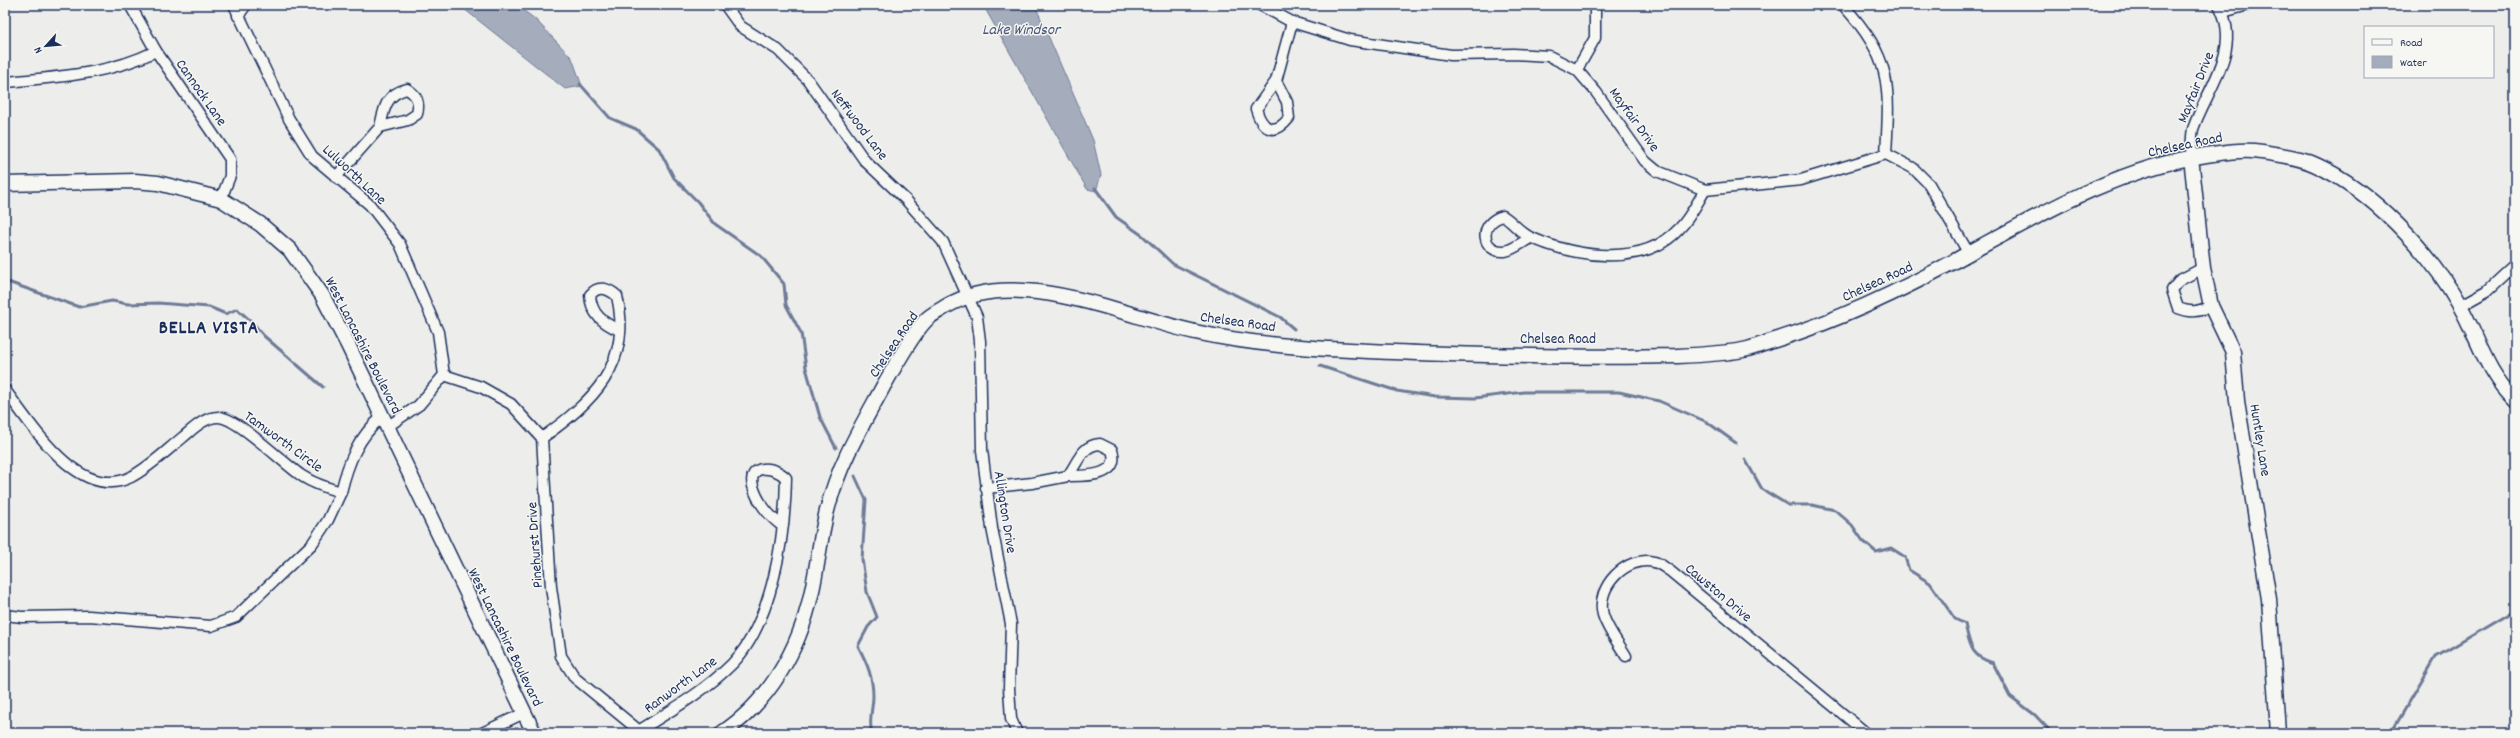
<svg xmlns="http://www.w3.org/2000/svg" width="2520" height="738" font-family="Dekko,sans-serif">
<rect width="100%" height="100%" fill="#edeeec"/>
<filter id="ink" filterUnits="userSpaceOnUse"><feTurbulence type="fractalNoise" baseFrequency=".025" numOctaves="2"/><feDisplacementMap in="SourceGraphic" scale="8" xChannelSelector="R" yChannelSelector="G"/><feConvolveMatrix kernelMatrix="1 2 1 2 8 2 1 2 1" color-interpolation-filters="sRGB"/></filter>
<g filter="url(#ink)">
<g fill="#a5acbc" stroke="#6e7a96">
<polygon points="459,5 516,5 535,19 572,58 582,86 565,89"/>
<polygon points="983,5 1035,5 1093,140 1101,175 1096,191 1087,189"/>
</g>
<g fill="none" stroke-linecap="round" stroke-linejoin="round">
<g stroke="#6e7a96" stroke-width="3">
<polyline points="580,84 610,118 636,129 659,149 674,178 698,202 715,224 761,256 784,284 786,305 801,333 806,368 820,417 836,448"/>
<polyline points="1095,188 1116,217 1143,236 1173,264 1280,317 1294,329"/>
<polyline points="5,281 79,307 112,301 128,304 158,303 209,307 226,314 237,309 252,322 264,336 323,387"/>
<polyline points="1320,366 1397,391 1435,397 1475,398 1524,392 1619,392 1659,401 1707,422 1736,443"/>
<path d="M1745,459l17,30 26,16h24l23,5 17,15 11,16 13,11 15,-4 14,9 4,13 21,13 25,36 10,5c5,21 5,32 28,39l17,33 25,19 17,18"/>
<path d="M855,476l11,24 -4,59 5,33 10,25 -9,10 -10,19c9,17 15,31 15,50 0,12 -5,26 -1,37"/>
<polyline points="2391,733 2436,657 2515,610"/>
</g>
<defs>
<g id="street">
<polyline points="130,5 156,51 230,159 230,176 221,199"/>
<polyline points="234,5 289,119 312,156 370,205 400,244 438,332 444,375 419,405 387,427"/>
<polyline points="725,5 740,26 778,50 808,80 865,161 906,200 943,242 977,317 980,341 982,450 992,528 1011,624 1009,688 1011,719 1017,733"/>
<polyline points="1260,5 1292,22 1350,40 1451,55 1514,54 1549,56 1577,70 1596,92 1645,161 1657,171 1705,190 1801,180 1886,154 1913,168 1929,184 1969,254"/>
<path d="M1843,5c49,54 47,79 43,149"/>
<polyline points="2223,12 2248,5"/>
<polyline points="238,16 246,5"/>
<polyline points="1577,70 1595,38 1595,5"/>
<path d="M1276,81l11,21 2,16c-15,19 -27,11 -33,-9l20,-28 16,-59"/>
<path d="M5,82c53,-5 103,-7 151,-31"/>
<path d="M2191,157c1,-9 0,-19 2,-28 14,-41 50,-79 26,-124"/>
<path d="M336,177l44,-50 28,-7 9,-6c3,-12 0,-19 -10,-25 -21,5 -23,19 -27,38"/>
<path d="M1530,238c-7,4 -17,12 -25,13 -23,2 -28,-28 -2,-35 10,6 18,18 29,22 44,19 111,30 147,-9 11,-11 18,-26 26,-39"/>
<path d="M2203,268l-23,12 -8,10 6,18c13,5 20,4 33,-2"/>
<polyline points="2460,306 2487,291 2515,265"/>
<polyline points="444,375 481,387 511,404 542,438 551,587 561,656 575,678 642,733"/>
<path d="M5,390c26,34 74,113 126,87 19,-10 35,-26 51,-39 10,-8 22,-21 36,-21 19,0 66,47 84,59 12,8 25,12 39,16l-13,28 -16,24 -76,73 -25,9 -122,-10 -67,1 -17,-2"/>
<path d="M542,438c50,-36 91,-73 75,-142 -9,-8 -19,-11 -27,-1 1,19 13,28 29,35"/>
<path d="M1100,444l12,6c9,27 -26,26 -44,26 10,-14 14,-31 32,-32z"/>
<polyline points="986,488 1032,483 1068,476"/>
<path d="M341,492c7,-29 17,-55 41,-75"/>
<path d="M1626,656c-7,-12 -19,-27 -23,-41 -8,-28 24,-60 51,-53 6,1 11,6 16,9l196,162"/>
<path d="M640,730c32,-20 65,-39 92,-66 41,-42 53,-129 54,-186 -12,-13 -39,-14 -33,8 4,15 16,30 28,39"/>
<polyline points="482,733 524,713"/>
</g>
<g id="secondary">
<polyline points="2191,157 2203,268 2211,306 2233,352 2237,401 2269,599 2278,733"/>
<polyline points="5,184 135,181 158,183 221,199 260,224 290,250 322,295 348,345 534,733"/>
<path d="M722,733c47,-31 77,-83 89,-138 7,-29 9,-59 17,-88 11,-44 35,-83 56,-122 10,-17 29,-53 43,-66 5,-5 12,-8 18,-12 70,-43 177,9 250,25 72,16 149,18 223,21 86,3 172,5 258,3 22,-1 46,-2 67,-6 11,-2 22,-7 32,-10 68,-21 132,-52 194,-87 75,-41 151,-85 237,-98 19,-3 37,-6 56,-3 18,3 37,5 54,13 55,25 114,87 143,139 19,33 27,69 56,96"/>
</g>
</defs>
<use href="#street" stroke="#1b2f5e" stroke-width="13"/>
<use href="#secondary" stroke="#1b2f5e" stroke-width="17"/>
<use href="#street" stroke="#f6f6f2" stroke-width="10"/>
<use href="#secondary" stroke="#f6f6f2" stroke-width="14"/>
</g>
</g>
<g text-anchor="middle" stroke-width="3" stroke-linejoin="round" paint-order="stroke">
<g font-size="15" fill="#1b2f5e" stroke="#f6f6f2">
<text transform="translate(2195 87) rotate(-68)" y="5">Mayfair Drive</text>
<text transform="translate(202 92) rotate(55)" y="5">Cannock Lane</text>
<text transform="translate(1635 119) rotate(54)" y="5">Mayfair Drive</text>
<text transform="translate(860 124) rotate(53)" y="5">Neffwood Lane</text>
<text transform="translate(2185 144) rotate(-12)" y="5">Chelsea Road</text>
<text transform="translate(355 174) rotate(43)" y="5">Lulworth Lane</text>
<text transform="translate(1877 281) rotate(-25)" y="5">Chelsea Road</text>
<text transform="translate(1238 321) rotate(8)" y="5">Chelsea Road</text>
<text x="1558" y="343">Chelsea Road</text>
<text transform="translate(893 344) rotate(-56)" y="5">Chelsea Road</text>
<text transform="translate(364 345) rotate(63)" y="5">West Lancashire Boulevard</text>
<text transform="translate(2261 440) rotate(81)" y="5">Huntley Lane</text>
<text transform="translate(284 441) rotate(36)" y="5">Tamworth Circle</text>
<text transform="translate(1006 512) rotate(81)" y="5">Allington Drive</text>
<text transform="translate(534 545) rotate(-94)" y="5">Pinehurst Drive</text>
<text transform="translate(1719 592) rotate(40)" y="5">Cawston Drive</text>
<text transform="translate(506 637) rotate(64)" y="5">West Lancashire Boulevard</text>
<text transform="translate(680 684) rotate(-36)" y="5">Ranworth Lane</text>
</g>
<g font-size="16" font-style="italic" fill="#44547a" stroke="#f6f6f2">
<text x="1021" y="34">Lake Windsor</text>
</g>
<g font-size="19" font-weight="bold" letter-spacing="1" fill="#1b2f5e" stroke="#f6f6f2">
<text x="209" y="333">BELLA VISTA</text>
</g>
</g>
<rect width="2520" height="738" fill="none" stroke="#f6f6f2" stroke-width="20"/>
<rect x="10" y="10" width="2500" height="718" fill="none" stroke="#1b2f5e" stroke-width="1.5" filter="url(#ink)"/>
<rect x="2364" y="26" width="130" height="52" fill="#f6f6f2" stroke="#9ea6b7"/>
<rect x="2372" y="39" width="20" height="6" fill="#f6f6f2" stroke="#9ea6b7"/>
<text x="2400" y="46" font-size="12" fill="#1b2f5e">Road</text>
<rect x="2372" y="56" width="20" height="12" fill="#a5acbc" stroke="#9ea6b7"/>
<text x="2400" y="66" font-size="12" fill="#1b2f5e">Water</text>
<g transform="translate(46 46) rotate(243)" stroke="#f6f6f2" stroke-width="3" paint-order="stroke">
<path d="M0-3L7 15L0 10L-7 15Z" fill="#1b2f5e"/>
<text y="-6" font-size="11" font-weight="bold" text-anchor="middle" fill="#1b2f5e">N</text>
</g>
</svg>
